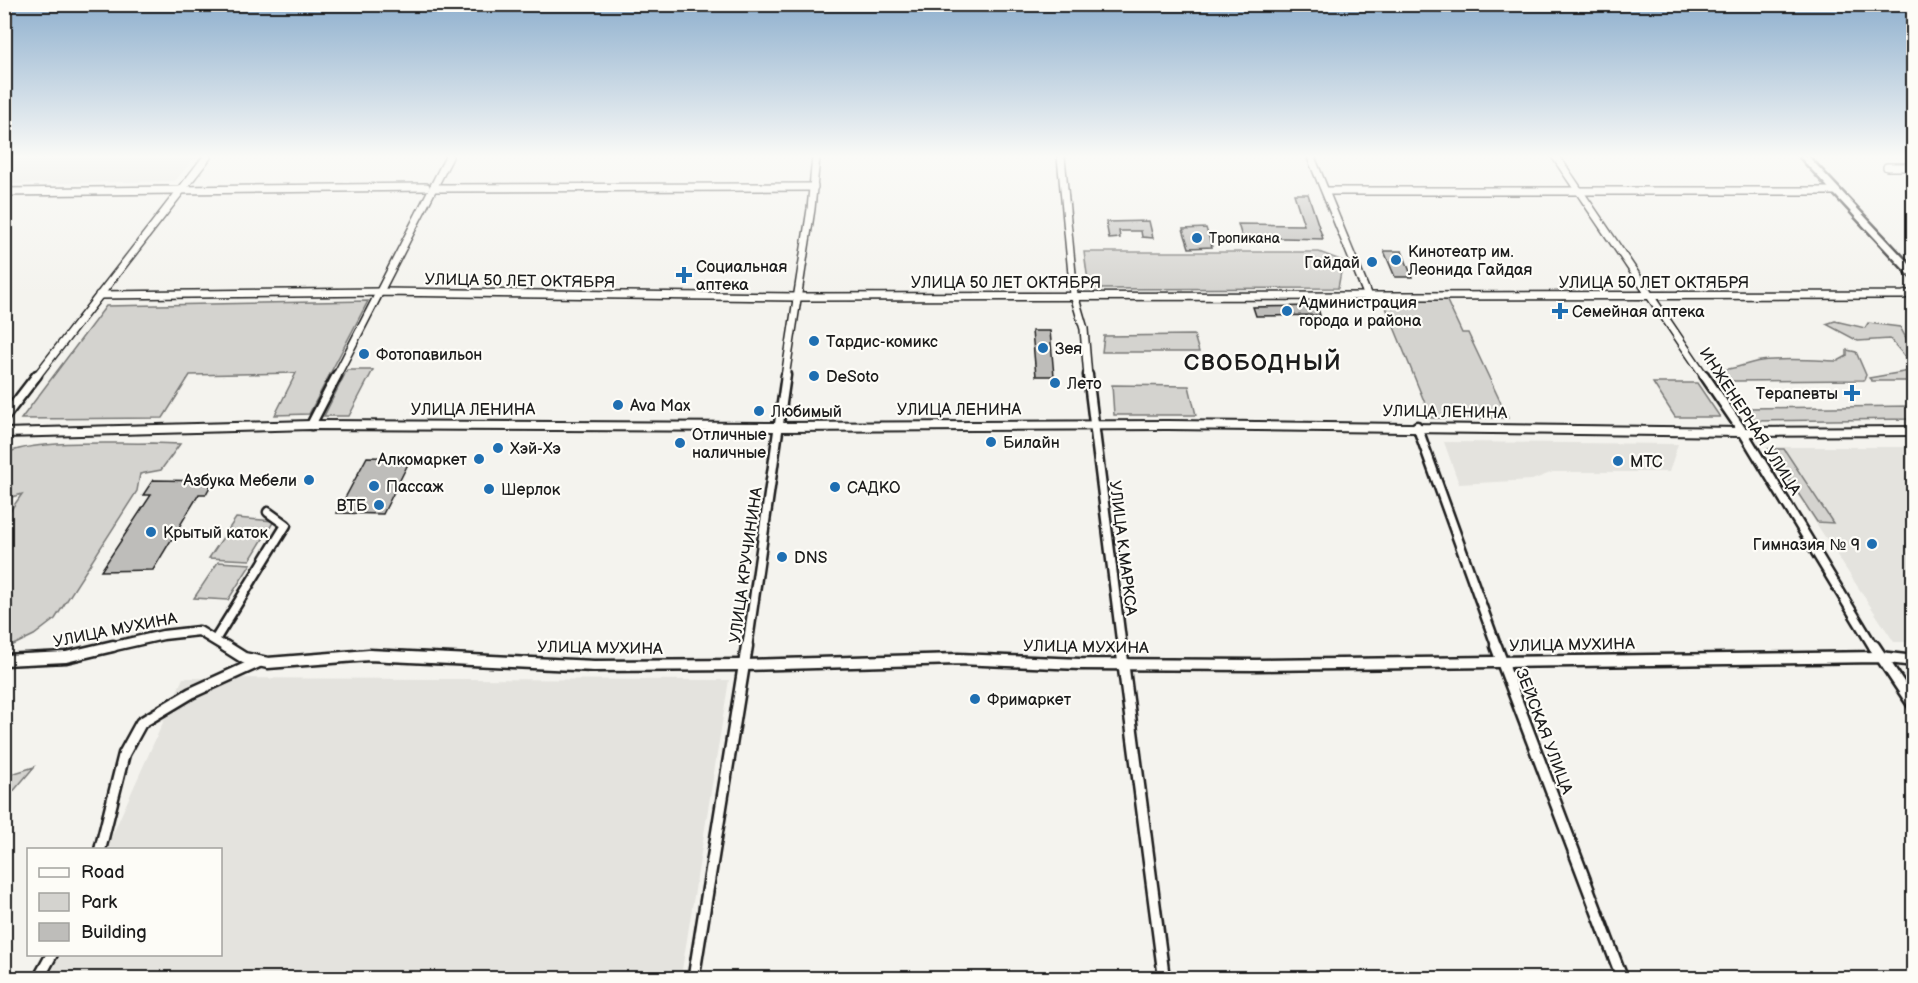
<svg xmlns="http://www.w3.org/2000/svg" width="1918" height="983" font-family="'Balsamiq Sans',sans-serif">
<rect width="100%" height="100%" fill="#f4f3ee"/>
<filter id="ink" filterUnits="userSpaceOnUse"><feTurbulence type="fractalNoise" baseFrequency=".0167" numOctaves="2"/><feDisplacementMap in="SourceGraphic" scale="12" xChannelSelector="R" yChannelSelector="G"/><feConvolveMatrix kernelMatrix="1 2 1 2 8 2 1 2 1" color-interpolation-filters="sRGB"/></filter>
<g filter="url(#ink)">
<g fill="#e4e3de">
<polygon points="5,157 195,157 175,181 13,184 5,191"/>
<polygon points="1444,442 1678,444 1669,472 1553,472 1532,480 1459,484"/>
<polygon points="1766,447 1913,447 1913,642 1894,642"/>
<polygon points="183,678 729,680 682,970 479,978 49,978 60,955 220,954 220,850 106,849"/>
</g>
<g fill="#d4d3cf" stroke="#787876" stroke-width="1.5">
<polygon points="1084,252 1319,252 1343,261 1338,288 1099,289 1088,281"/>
<polygon points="1446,299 1462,333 1468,333 1508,418 1431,418 1383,300"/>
<polygon points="368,301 309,414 275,415 296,373 190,375 163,418 21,419 106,306"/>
<polygon points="1835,321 1865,328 1868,323 1900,327 1913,351 1913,381 1872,381 1869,378 1909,371 1909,361 1890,339 1858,341 1826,324"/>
<polygon points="1194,335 1199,352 1102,352 1104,336"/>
<path d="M1847,350l9,2 10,23 -2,5 -127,1h-13l-8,-7 3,-4c16,0 27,-7 42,-9 26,-3 51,-1 77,0l9,-5z"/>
<polygon points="347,370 373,370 349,416 324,416"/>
<polygon points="1653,383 1697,383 1720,417 1675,417"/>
<polygon points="1112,385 1189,386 1196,415 1114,415"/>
<polygon points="1913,406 1913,419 1754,421 1748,408"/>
<path d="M152,443l28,1 -19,26 -21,4 -3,17 -82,128 -21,16 -29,14v-131l17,-24 -17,5v-45c28,-15 112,-10 147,-11z"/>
<polygon points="1769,449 1784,449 1833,523 1817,522"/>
<polygon points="236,518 274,521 250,560 209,558"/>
<polygon points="218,562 251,564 228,600 194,598"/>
<polygon points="34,767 5,801 5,776"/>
</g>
<g fill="#bebdba" stroke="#1c1c1c" stroke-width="1.5">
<polygon points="1294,194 1308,194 1323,239 1242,237 1238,224 1304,225"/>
<polygon points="1149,221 1153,238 1142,237 1141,231 1119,231 1120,238 1109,239 1106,222"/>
<polygon points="1206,228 1212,247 1189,248 1183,229"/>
<polygon points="1384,251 1402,251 1412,277 1395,277"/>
<polygon points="1317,306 1320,315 1256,316 1253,307"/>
<polygon points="1032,331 1050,331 1054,376 1036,376"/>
<polygon points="367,457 411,458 383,514 337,513"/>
<polygon points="153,480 213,481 206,494 199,494 153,570 101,571 151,495 143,495"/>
</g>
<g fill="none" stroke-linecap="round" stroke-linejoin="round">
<defs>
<g id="minor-far2">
<polyline points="1061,157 1074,295 1084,329 1088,377"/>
<polyline points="1311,157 1367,294"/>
<polyline points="1556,157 1705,377"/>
<polyline points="1887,167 1914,167"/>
<polyline points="433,188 814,187"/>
<polyline points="1326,191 1835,191"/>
<polyline points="4,192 426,187"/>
<polyline points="99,295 381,292 796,297 1903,295 1914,293"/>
<polyline points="36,377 207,157"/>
<polyline points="336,377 449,157"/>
<polyline points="785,377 811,209 816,157"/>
</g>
<g id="minor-far1">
<polyline points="1088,375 1122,648"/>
<polyline points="1704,375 1743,432 1874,648"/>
<polyline points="4,418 37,375"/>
<polyline points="311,425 337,375"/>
<polyline points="1417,426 1497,648"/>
<polyline points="215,640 286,525 268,512"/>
<polyline points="106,648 163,635 199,631 227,648"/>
<polyline points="747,648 786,375"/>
</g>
<g id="minor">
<polyline points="225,646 244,658 268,663 369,655 594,666 745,665 958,659 1080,664 1256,665 1880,657 1914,661"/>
<polyline points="1121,646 1164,978"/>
<polyline points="1496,646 1622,978"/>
<polyline points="1874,646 1914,706"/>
<polyline points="4,660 66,657 113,646"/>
<polyline points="100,850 124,754 141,723 191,693 259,662"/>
<polyline points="41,974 52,954"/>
<polyline points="696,978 694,975 747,646"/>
</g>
<polygon id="tertiary" points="1800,157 1809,157 1914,269 1914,278 1911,277"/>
<polygon id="secondary" points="311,421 779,423 1168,421 1743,428 1914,427 1914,435 1743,436 1168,429 779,431 311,429 4,437 4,429"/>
</defs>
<use href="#minor-far2" stroke="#1c1c1c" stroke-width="10"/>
<use href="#minor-far1" stroke="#1c1c1c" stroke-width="13"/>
<use href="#minor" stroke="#1c1c1c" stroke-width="15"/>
<use href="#tertiary" stroke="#1c1c1c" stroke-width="5"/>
<use href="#secondary" stroke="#1c1c1c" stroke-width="4"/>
<use href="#minor-far2" stroke="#fdfcf7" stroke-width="7"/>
<use href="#minor-far1" stroke="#fdfcf7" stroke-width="8"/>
<use href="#minor" stroke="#fdfcf7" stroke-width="10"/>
<use href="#tertiary" fill="#fdfcf7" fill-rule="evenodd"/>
<use href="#secondary" fill="#fdfcf7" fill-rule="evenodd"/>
</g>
</g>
<linearGradient id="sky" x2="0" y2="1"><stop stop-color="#8fb0ce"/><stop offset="0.53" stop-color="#fafaf7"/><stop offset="1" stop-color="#fafaf7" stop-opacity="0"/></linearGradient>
<rect width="1918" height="295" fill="url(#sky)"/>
<g fill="#1f6fb2" stroke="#fdfcf7" stroke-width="2">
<circle cx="1197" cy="238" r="6"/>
<circle cx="1396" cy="260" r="6"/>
<circle cx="1372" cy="262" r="6"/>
<path d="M681 266h6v6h6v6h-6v6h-6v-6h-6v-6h6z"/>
<circle cx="1287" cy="311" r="6"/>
<path d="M1557 302h6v6h6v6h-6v6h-6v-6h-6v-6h6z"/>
<circle cx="814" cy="341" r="6"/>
<circle cx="1043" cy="348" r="6"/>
<circle cx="364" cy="354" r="6"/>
<circle cx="814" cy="376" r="6"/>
<circle cx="1055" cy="383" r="6"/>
<path d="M1849 384h6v6h6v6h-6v6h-6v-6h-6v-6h6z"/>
<circle cx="618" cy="405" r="6"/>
<circle cx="759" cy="411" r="6"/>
<circle cx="991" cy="442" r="6"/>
<circle cx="680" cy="443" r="6"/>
<circle cx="498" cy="448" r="6"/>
<circle cx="479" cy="459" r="6"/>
<circle cx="1618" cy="461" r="6"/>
<circle cx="309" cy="480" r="6"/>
<circle cx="374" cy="486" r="6"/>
<circle cx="835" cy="487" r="6"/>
<circle cx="489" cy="489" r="6"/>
<circle cx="379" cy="505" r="6"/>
<circle cx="151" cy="532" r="6"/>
<circle cx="1872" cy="544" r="6"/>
<circle cx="782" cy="557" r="6"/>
<circle cx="975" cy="699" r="6"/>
</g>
<g text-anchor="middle" stroke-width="4.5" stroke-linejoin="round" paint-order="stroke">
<g font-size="14" fill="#1c1c1c" stroke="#fdfcf7" text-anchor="start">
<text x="1209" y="243">Тропикана</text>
</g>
<g font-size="16" fill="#1c1c1c" stroke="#fdfcf7" text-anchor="start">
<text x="1408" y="257">Кинотеатр им.<tspan x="1408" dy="18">Леонида Гайдая</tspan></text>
<text x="1360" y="268" text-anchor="end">Гайдай</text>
<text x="696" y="272">Социальная<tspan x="696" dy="18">аптека</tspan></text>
<text x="1299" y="308">Администрация<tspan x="1299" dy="18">города и района</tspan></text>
<text x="1572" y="317">Семейная аптека</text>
<text x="826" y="347">Тардис-комикс</text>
<text x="1055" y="354">Зея</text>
<text x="376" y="360">Фотопавильон</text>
<text x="826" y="382">DeSoto</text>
<text x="1067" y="389">Лето</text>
<text x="1838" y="399" text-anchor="end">Терапевты</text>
<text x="630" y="411">Ava Max</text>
<text x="771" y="417">Любимый</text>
<text x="692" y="440">Отличные<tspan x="692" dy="18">наличные</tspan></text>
<text x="1003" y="448">Билайн</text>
<text x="510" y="454">Хэй-Хэ</text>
<text x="467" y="465" text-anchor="end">Алкомаркет</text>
<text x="1630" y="467">МТС</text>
<text x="297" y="486" text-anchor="end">Азбука Мебели</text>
<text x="386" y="492">Пассаж</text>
<text x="847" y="493">САДКО</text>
<text x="501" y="495">Шерлок</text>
<text x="367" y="511" text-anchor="end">ВТБ</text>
<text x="163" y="538">Крытый каток</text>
<text x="1860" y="550" text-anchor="end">Гимназия № 9</text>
<text x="794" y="563">DNS</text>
<text x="987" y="705">Фримаркет</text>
</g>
<g font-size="16" fill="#1c1c1c" stroke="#fdfcf7">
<text transform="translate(520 280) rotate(1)" y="6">УЛИЦА 50 ЛЕТ ОКТЯБРЯ</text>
<text x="1006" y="288">УЛИЦА 50 ЛЕТ ОКТЯБРЯ</text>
<text x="1654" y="288">УЛИЦА 50 ЛЕТ ОКТЯБРЯ</text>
<text x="473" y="415">УЛИЦА ЛЕНИНА</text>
<text x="959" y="415">УЛИЦА ЛЕНИНА</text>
<text transform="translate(1445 411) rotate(1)" y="6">УЛИЦА ЛЕНИНА</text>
<text transform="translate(1751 421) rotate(57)" y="6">ИНЖЕНЕРНАЯ УЛИЦА</text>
<text transform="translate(1124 548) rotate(83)" y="6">УЛИЦА К.МАРКСА</text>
<text transform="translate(745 565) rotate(-82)" y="6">УЛИЦА КРУЧИНИНА</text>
<text transform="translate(115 629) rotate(-11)" y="6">УЛИЦА МУХИНА</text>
<text transform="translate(1572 644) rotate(-1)" y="6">УЛИЦА МУХИНА</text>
<text transform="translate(1086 646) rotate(1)" y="6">УЛИЦА МУХИНА</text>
<text transform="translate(600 647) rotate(1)" y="6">УЛИЦА МУХИНА</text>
<text transform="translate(1545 731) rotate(69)" y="6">ЗЕЙСКАЯ УЛИЦА</text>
</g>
<g font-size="22" font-weight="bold" letter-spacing="1.5" fill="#1c1c1c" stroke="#fdfcf7">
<text x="1263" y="370">СВОБОДНЫЙ</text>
</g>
</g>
<rect width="1918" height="983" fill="none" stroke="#fdfcf7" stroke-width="24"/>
<rect x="12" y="12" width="1894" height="959" fill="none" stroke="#1c1c1c" stroke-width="2" filter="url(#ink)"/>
<rect x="27" y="848" width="195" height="108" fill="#fdfcf7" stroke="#a3a29f" stroke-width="1.5"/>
<rect x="39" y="868" width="30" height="9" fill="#fdfcf7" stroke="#a3a29f" stroke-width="1.5"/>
<text x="81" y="878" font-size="18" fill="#1c1c1c">Road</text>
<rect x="39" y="893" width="30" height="18" fill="#d4d3cf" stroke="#a3a29f" stroke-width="1.5"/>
<text x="81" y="908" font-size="18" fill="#1c1c1c">Park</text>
<rect x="39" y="923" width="30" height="18" fill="#bebdba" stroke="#a3a29f" stroke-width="1.5"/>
<text x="81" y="938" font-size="18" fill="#1c1c1c">Building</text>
</svg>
